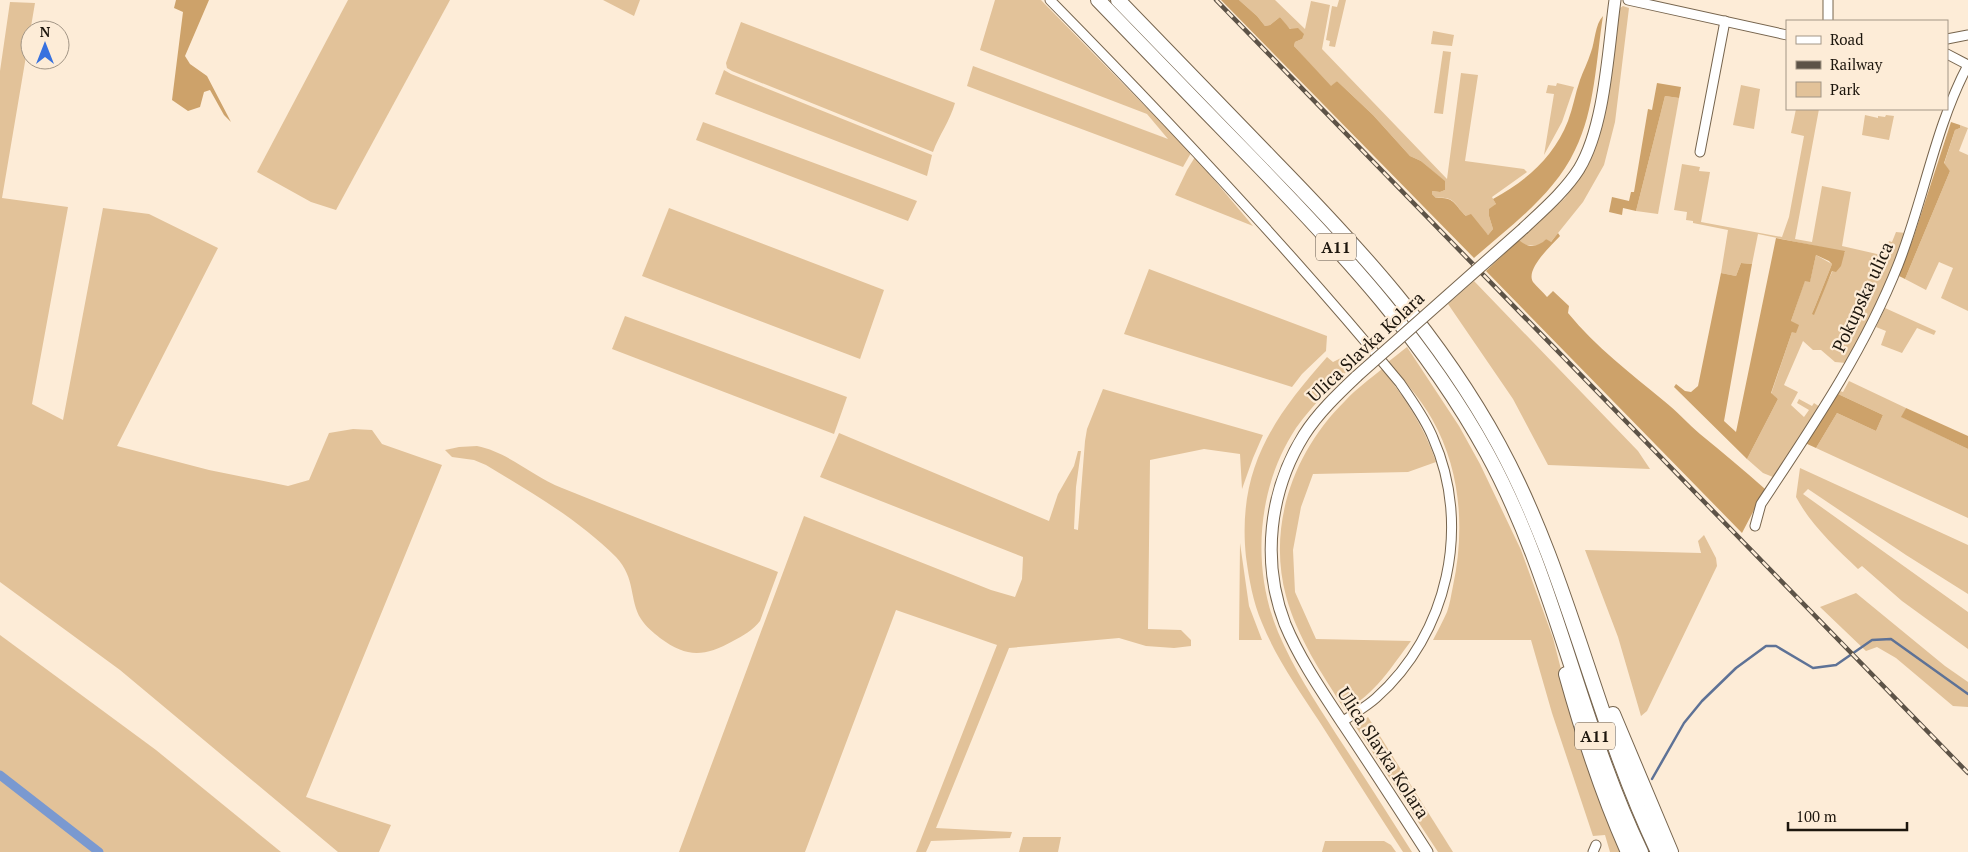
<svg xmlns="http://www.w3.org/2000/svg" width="1968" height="852" font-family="'PT Serif',serif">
<rect width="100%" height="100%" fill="#fdecd7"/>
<g fill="#e2c299">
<polygon points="348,0 450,0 336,210 311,202 257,172"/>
<polygon points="603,0 640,0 634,16"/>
<polygon points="995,0 1041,0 1191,153 1183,167 967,86 973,66 1168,139 1147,114 980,50"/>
<path d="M1239,0h36l30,29 6,-28 19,4 -8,44 125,130 14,-106 17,2 -13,86 59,8 3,3 -35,25 4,7 -7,12 4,13 -5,6c-7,-6 -15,-12 -22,-19 -12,-11 -10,-20 -30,-18l-4,-4v-3l8,1 5,-2 -1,-9 -23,-20 -11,-5 -37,-41 -36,-34 -6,6 -5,-5 -32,-36 1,-4 7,-3 -16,-14 -6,-8 -10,8 -5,1 -8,-10z"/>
<polygon points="1339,0 1346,0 1335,47 1329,46 1330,41 1326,40 1332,6 1337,7"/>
<polygon points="10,2 35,3 2,198 68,207 32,404 63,420 103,208 149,214 218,248 117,446 209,470 288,486 309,480 329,433 353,429 372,430 382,444 442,465 306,797 391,825 379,852 338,852 120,670 0,582 0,71"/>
<polygon points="1623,6 1629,8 1615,122 1604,165 1583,202 1550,243 1546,239 1538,246 1525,245 1519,241 1565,198 1579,178 1593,151 1602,123 1620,8"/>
<path d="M741,22l214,81c-5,18 -16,32 -22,49l-201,-81 -5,-3 -1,-5z"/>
<polygon points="1433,31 1454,35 1452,46 1431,44"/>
<polygon points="1443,51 1451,52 1443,114 1434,113"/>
<polygon points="724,70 731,74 932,155 927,176 715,94"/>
<polygon points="1557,83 1574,87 1562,122 1544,155 1554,94 1546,93 1548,85 1556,86"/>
<polygon points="1741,85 1760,89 1754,129 1733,125"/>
<polygon points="1665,96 1679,98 1658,214 1636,211"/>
<polygon points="1796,109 1819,109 1795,239 1812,242 1822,186 1851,192 1842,246 1877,254 1885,253 1889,241 1892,242 1896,232 1906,233 1880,299 1846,363 1835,362 1821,350 1813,350 1803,341 1784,385 1798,392 1791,405 1804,417 1809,410 1797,403 1799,399 1812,406 1814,403 1820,407 1773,477 1763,473 1747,459 1778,399 1771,394 1792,332 1791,321 1805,280 1810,281 1816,255 1832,264 1812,314 1833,270 1845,252 1758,234 1752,264 1741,263 1736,276 1721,273 1728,230 1693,223 1693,221 1686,220 1687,212 1674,210 1682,164 1700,167 1699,171 1710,172 1701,222 1782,237 1789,217 1804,136 1791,133"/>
<polygon points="1865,115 1878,118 1878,116 1885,117 1886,115 1894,116 1889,140 1862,135"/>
<polygon points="703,122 917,201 908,221 696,140"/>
<polygon points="1960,125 1968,128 1959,151 1968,155 1968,311 1941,298 1953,268 1939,262 1926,290 1905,279 1950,171 1944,164 1955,130 1960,128"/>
<polygon points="1195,157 1253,226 1175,195 1187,170"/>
<polygon points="669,208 884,290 860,359 642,276"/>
<polygon points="1149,269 1327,336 1326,351 1302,374 1292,387 1124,334"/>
<polygon points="1474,281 1638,451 1650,469 1548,465 1513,399 1448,304"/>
<polygon points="1885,308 1936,331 1934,335 1917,328 1902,353 1881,345 1886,331 1876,327"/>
<polygon points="625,316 847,397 834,434 612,349"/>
<path d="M1407,347l52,79 21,38 41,86 32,88 12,47 57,167h-12l-5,-17 -12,1 -41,-123 -21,-73h-98c5,-10 10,-19 14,-28 3,-8 4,-17 6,-26 12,-56 8,-116 -21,-167 -12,-21 -28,-39 -44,-57z"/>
<path d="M1345,356l9,2 4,3c-22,21 -44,42 -62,67 -39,59 -45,139 -18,204 15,36 37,69 58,102 26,39 51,79 76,118h-9c-28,-43 -56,-87 -84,-131 -20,-31 -43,-63 -57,-98 -9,-21 -13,-44 -16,-66 -9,-87 26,-138 81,-200l6,5z"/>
<path d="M1382,369c23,29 42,57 54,93l-28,10 -95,2 -12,33 -8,43 2,42 21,47 95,2c-19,25 -37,55 -66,69 -23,-36 -48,-73 -59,-114 -19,-71 8,-145 59,-195 11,-12 25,-22 37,-32z"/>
<polygon points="1849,381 1906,408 1902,417 1968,449 1968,518 1816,448 1837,413 1876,431 1883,415 1838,394 1840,391 1843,392"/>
<polygon points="1103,389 1263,435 1253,458 1242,489 1240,454 1204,449 1150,460 1148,629 1181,630 1191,640 1191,646 1174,648 1146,646 1119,638 1009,648 936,828 1012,832 1010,838 931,841 926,852 916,852 997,645 896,610 805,852 679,852 804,516 991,590 1015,597 1022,579 1023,557 820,477 839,433 1049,521 1058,494 1074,466 1078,451 1081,451 1076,487 1074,529 1078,530 1085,441 1087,429"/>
<path d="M477,446c31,6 55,30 85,42 71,29 144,56 216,84l-18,49c-7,9 -17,15 -27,20 -29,16 -46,17 -73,-3 -7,-6 -14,-11 -19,-19 -12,-19 -5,-41 -25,-62 -37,-37 -85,-65 -130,-92l-12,-5 -22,-3 -7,-7 14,-3z"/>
<path d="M1800,468l168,77v49l-62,-39 -98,-66 -5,5 165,118v37l-66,-48 -40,-35 -4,3c-23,-22 -47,-44 -62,-72z"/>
<polygon points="1704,535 1716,558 1717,566 1647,711 1641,716 1618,637 1585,550 1701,553 1698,541"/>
<polygon points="1240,543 1249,606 1262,640 1239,640"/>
<polygon points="1856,593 1945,666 1968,682 1968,707 1953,706 1896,658 1877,647 1866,651 1820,607"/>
<polygon points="0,635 156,750 281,852 0,852"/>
<polygon points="1368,717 1453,852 1438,852 1356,727"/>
<polygon points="1023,837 1061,837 1058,852 1019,852"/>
<polygon points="1325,841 1384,841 1391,845 1396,852 1322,852"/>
</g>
<g fill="#cda26a">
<polygon points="176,0 209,0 185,56 190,64 207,76 231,122 224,115 210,90 204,92 200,107 188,111 172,100 183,12 174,8"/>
<path d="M1221,0h18l18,16 8,10 5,-1 10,-8 10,12 8,-1 6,6 -2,5 -7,3 -1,4 37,40 6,-5 36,34 37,41 11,5 24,20v9l-5,2 -8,-1v3l4,4c20,-1 18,7 30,18l5,-2 17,21 5,-6 -4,-13v-7l7,-5 -3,-5c33,-18 61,-42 75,-78 5,-13 7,-27 12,-41 3,-9 8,-18 11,-28 4,-10 4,-28 12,-36 -7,44 -8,94 -28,134 -21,45 -65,76 -101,108z"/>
<polygon points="1657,83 1681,87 1679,98 1665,96 1636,211 1623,208 1622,215 1609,212 1612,197 1629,201 1631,192 1634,192 1648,109 1652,110"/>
<polygon points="1951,122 1960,125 1960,128 1955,130 1944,163 1950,171 1905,279 1899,276 1914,236"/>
<path d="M1558,233l2,3c-8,9 -35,33 -27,46 4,5 10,10 14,15l6,-6 16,15 -1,7c28,34 62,60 96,88 13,10 24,23 36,33 22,18 44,36 65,55l-23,44 -256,-262 33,-31c10,9 19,7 27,-1l5,3z"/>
<polygon points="1776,238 1845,251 1841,266 1836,272 1832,271 1814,315 1812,314 1832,264 1829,261 1816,255 1810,282 1805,281 1791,321 1799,325 1796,333 1792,332 1771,393 1778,399 1747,459 1674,387 1676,384 1685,391 1691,392 1698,386 1721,273 1736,276 1741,263 1752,264 1724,421 1736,432"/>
<polygon points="1838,394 1883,415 1876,431 1837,413 1816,448 1805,443"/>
<polygon points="1906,408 1968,436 1968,449 1901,417"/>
</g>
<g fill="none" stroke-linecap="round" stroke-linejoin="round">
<polyline stroke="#5e7296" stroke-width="2.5" points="1652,779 1684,723 1702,701 1736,668 1766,646 1776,646 1813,668 1836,665 1872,640 1891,639 1968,694"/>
<polyline stroke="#7a99d0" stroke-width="9" points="0,775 99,852"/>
<defs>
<g id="minor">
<path d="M1050,0c121,123 240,250 350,383 12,18 25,35 33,55 39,88 15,196 -57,260 -10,9 -23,16 -34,24"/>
<polyline points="1628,0 1787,35"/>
<polyline points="1828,21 1828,0"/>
<polyline points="1947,39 1968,35"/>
<polyline points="1947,54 1968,65"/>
<polyline points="1700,152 1725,21"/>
<path d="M1755,526l6,-22c51,-77 103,-153 137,-239 26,-66 37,-138 70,-200"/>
<polyline points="1593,852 1596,845"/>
</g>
<g id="major">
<path d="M1524,228c19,-18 41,-37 55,-59 26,-43 29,-119 36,-169"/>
<path d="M1357,376c-19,18 -39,37 -53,59 -35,56 -43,127 -19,189 15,36 38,69 59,101 28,42 56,85 83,127"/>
</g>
<g id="highway">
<path d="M1098,0c52,54 105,109 158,163 87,90 170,179 231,290 69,126 92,270 154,399"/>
<path d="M1118,0c52,53 103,106 154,159 87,89 167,176 227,286 70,129 96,275 159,407"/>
<path d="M1566,674c17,61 36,120 62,178"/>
<polyline points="1613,714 1671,852"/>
</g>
</defs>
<use href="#minor" stroke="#76644d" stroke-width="11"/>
<use href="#major" stroke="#76644d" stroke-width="13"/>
<use href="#highway" stroke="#76644d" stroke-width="16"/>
<use href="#minor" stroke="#fff" stroke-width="9"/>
<use href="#major" stroke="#fff" stroke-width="11"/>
<use href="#highway" stroke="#fff" stroke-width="14"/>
<defs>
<polyline id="rail" points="1216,0 1968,773"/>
</defs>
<use href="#rail" stroke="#5d5347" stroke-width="4.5"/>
<use href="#rail" stroke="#fdecd7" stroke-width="2.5" stroke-dasharray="8" stroke-linecap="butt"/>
<defs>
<polyline id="major-bridge" points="1357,376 1524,228"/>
</defs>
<use href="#major-bridge" stroke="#76644d" stroke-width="13" stroke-linecap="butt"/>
<use href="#major-bridge" stroke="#fff" stroke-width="11"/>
</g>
<g text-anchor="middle" stroke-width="4.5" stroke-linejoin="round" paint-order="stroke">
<g fill="#fdecd7" stroke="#60564a" stroke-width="1">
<rect x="1316" y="233.5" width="40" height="27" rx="4"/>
<rect x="1575" y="722.5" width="40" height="27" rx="4"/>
</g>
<g font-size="16" font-weight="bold" fill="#1d160d">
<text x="1336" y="253">A11</text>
<text x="1595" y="742">A11</text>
</g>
<g font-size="18" fill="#1d160d" stroke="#fdecd7">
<text transform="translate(1863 297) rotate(-65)" y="6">Pokupska ulica</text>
<text transform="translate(1366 347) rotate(-43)" y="6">Ulica Slavka Kolara</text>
<text transform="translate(1383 753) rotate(57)" y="6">Ulica Slavka Kolara</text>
</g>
</g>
<rect x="1786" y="20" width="162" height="90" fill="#fdecd7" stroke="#a39686"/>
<rect x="1796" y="36" width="25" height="8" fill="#ffffff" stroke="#a39686"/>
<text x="1830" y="45" font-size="15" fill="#1d160d">Road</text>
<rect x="1796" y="61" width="25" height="8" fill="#5d5347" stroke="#a39686"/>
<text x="1830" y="70" font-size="15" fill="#1d160d">Railway</text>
<rect x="1796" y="82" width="25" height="15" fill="#e2c299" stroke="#a39686"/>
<text x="1830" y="95" font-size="15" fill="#1d160d">Park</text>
<g transform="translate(45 45)"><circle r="24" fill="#fdecd7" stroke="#a39686"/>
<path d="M0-4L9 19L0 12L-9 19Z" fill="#3771df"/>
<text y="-8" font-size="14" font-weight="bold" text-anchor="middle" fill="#1d160d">N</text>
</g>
<path d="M1788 822v8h119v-8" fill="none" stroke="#1d160d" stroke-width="2.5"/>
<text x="1796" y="822" font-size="15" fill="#1d160d" stroke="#fdecd7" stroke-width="4" paint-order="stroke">100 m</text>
</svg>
